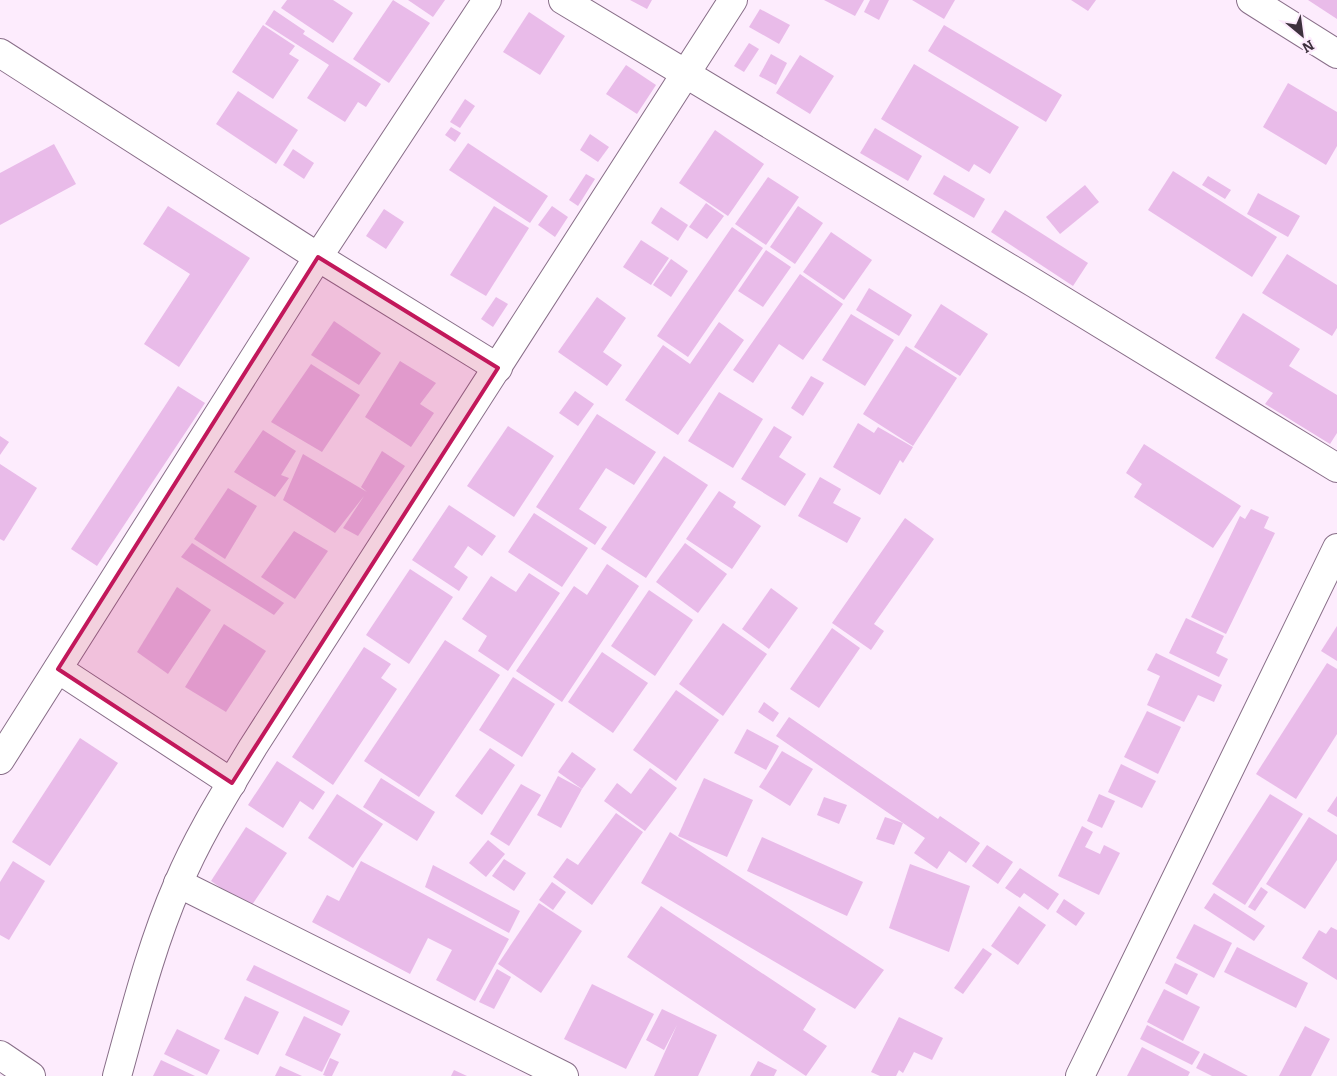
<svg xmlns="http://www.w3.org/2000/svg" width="1337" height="1076" font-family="Bitter,serif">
<rect width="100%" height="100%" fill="#fdecfd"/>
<g fill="#e9bbe9">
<polygon points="287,0 333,0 353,13 333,43 281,8"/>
<polygon points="393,0 430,23 389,83 353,59"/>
<polygon points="408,0 445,0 433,17"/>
<polygon points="630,0 652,0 647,9"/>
<polygon points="824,0 864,0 855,16"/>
<polygon points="870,0 889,0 879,20 864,12"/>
<polygon points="912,0 955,0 944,19"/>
<polygon points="1071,0 1096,0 1088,11"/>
<polygon points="1308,0 1337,0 1337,19"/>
<polygon points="760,9 790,25 779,44 749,27"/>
<polygon points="274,10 305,31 303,34 381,84 366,107 358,102 345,122 307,98 329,65 265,24"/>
<polygon points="529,12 565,36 540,75 503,52"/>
<polygon points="263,25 295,46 289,54 299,60 273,99 232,72"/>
<polygon points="944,25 1062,95 1046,122 928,51"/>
<polygon points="749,43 759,49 744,72 734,66"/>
<polygon points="771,54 787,63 776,85 759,76"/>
<polygon points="800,55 834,76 810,114 776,93"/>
<polygon points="914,64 1019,127 990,174 974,164 969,172 881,119"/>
<polygon points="626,65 656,85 637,114 606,94"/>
<polygon points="1288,83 1337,112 1337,146 1326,165 1263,127"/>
<polygon points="238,91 298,130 276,164 216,124"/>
<polygon points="465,99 475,106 460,128 450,122"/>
<polygon points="451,127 461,133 455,142 445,135"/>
<polygon points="875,128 922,156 908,181 860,153"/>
<polygon points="715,130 764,164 728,216 679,183"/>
<polygon points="590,134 609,147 598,162 580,150"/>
<polygon points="468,143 548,196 530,223 449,170"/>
<polygon points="54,144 76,184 0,225 0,173"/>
<polygon points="293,149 314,163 304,179 283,165"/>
<polygon points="1173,171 1277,237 1252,277 1148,210"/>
<polygon points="586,174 595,179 578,206 569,200"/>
<polygon points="944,175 985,199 974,218 933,194"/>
<polygon points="1208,176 1231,190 1225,199 1202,185"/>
<polygon points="768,177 799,197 766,245 735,224"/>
<polygon points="1085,185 1099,202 1060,234 1046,217"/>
<polygon points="1258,193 1300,216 1288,237 1247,214"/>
<polygon points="706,203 724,216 707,239 689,227"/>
<polygon points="168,206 250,258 179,367 144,344 190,274 143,244"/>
<polygon points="494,206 529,228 486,296 450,275"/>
<polygon points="552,206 568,217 555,237 538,225"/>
<polygon points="798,206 823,223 795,264 770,247"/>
<polygon points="661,207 688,225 678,241 651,223"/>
<polygon points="384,209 404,222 386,249 366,236"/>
<polygon points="1005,210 1088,263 1073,286 991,232"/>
<polygon points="732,227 763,248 688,357 657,336"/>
<polygon points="831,232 872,260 844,300 803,272"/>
<polygon points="641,240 669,258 651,285 623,267"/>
<polygon points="766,250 791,267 763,307 738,291"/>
<polygon points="1287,254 1337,285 1337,328 1332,336 1262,293"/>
<polygon points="671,259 688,271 671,297 653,285"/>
<polygon points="800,274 843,304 803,360 779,344 753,383 733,370"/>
<polygon points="869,288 912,315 899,336 856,310"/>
<polygon points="496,297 508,304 493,327 481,319"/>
<polygon points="597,297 626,318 603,352 622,365 607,386 558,352"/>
<polygon points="941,304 988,334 960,376 914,347"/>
<polygon points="1243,313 1300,349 1289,366 1337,395 1337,433 1330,444 1265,404 1273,393 1215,358"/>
<polygon points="851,314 894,340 865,386 822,360"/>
<polygon points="334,321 381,353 359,385 311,355"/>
<polygon points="719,322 744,340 678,435 625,400 663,345 690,364"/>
<polygon points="906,346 957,378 913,446 863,414"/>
<polygon points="400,361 436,383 420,404 434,413 411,447 365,417"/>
<polygon points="311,364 360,395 322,452 271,422"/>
<polygon points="811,376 824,383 803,416 791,408"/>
<polygon points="178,386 205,403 97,566 71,549"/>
<polygon points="575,391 594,404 578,426 559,413"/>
<polygon points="719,392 763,419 733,468 688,441"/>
<polygon points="597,414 656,452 634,485 606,468 579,509 607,527 595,545 536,507"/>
<polygon points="858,423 874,433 878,427 913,447 903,463 900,460 880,495 833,467"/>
<polygon points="508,426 554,456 514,517 467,486"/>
<polygon points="774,426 792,437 779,457 806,474 785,506 741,479"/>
<polygon points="263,430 296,451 281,475 289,478 275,497 234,472"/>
<polygon points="0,436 9,442 0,455"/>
<polygon points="1144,444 1241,506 1213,548 1134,497 1142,484 1126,473"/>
<polygon points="382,451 405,466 358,536 343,528 364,496 335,533 283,500 303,454 367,492 361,487"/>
<polygon points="664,456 708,485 646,578 601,549"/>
<polygon points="0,464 37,488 4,541 0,539"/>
<polygon points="820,477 841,489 833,503 861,518 847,543 798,516"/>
<polygon points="228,488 257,506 225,559 194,539"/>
<polygon points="719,491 736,502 733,507 761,526 732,569 686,539"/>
<polygon points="449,505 496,536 482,556 468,546 454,567 468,577 459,591 412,560"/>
<polygon points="1251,509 1269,517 1264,528 1275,533 1226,634 1191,617 1240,516 1245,519"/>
<polygon points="534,513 588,548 562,587 508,552"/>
<polygon points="905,518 934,539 874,624 884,631 871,650 832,623"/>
<polygon points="294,531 328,551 295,599 261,577"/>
<polygon points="192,543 284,603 274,615 181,557"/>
<polygon points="685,543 727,574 698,613 656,582"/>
<polygon points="607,564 639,586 562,702 516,671 574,586 587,595"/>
<polygon points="410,569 453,597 409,664 366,635"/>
<polygon points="529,573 560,593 508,671 478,651 487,636 462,619 491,576 516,592"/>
<polygon points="177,587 211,610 168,674 137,652"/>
<polygon points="771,588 798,608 769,649 742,629"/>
<polygon points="649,590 693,620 655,676 611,646"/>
<polygon points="1186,618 1224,636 1216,653 1228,659 1219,677 1169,653"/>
<polygon points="723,623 767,654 723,716 679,684"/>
<polygon points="224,624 266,651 226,712 185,687"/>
<polygon points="1337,626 1337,661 1321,651"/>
<polygon points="832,628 860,648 819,708 790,689"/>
<polygon points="445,640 500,675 419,797 364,761"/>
<polygon points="364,647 391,664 381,678 397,689 333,785 292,757"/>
<polygon points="602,652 648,683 613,733 568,702"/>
<polygon points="1156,653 1222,685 1214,702 1198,695 1184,722 1147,705 1160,676 1147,670"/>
<polygon points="1327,663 1337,669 1337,734 1296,799 1256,774"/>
<polygon points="513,677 555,704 522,757 479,730"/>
<polygon points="676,690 719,720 676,781 633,750"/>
<polygon points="764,702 779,713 773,722 758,712"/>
<polygon points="1147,711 1181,727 1158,774 1124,757"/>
<polygon points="789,717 938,819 940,816 980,843 966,863 949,851 937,869 914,853 925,838 776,736"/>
<polygon points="747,729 779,746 766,770 734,753"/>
<polygon points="80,738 118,763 50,866 12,842"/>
<polygon points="490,748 515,765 482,815 455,796"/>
<polygon points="782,751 813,769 790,806 759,787"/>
<polygon points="572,752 596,769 582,789 558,772"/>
<polygon points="277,761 325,792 313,810 300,801 283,828 248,805"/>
<polygon points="1121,764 1156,781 1142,808 1108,792"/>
<polygon points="650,768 677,788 645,831 604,801 617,783 631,794"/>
<polygon points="558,776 582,789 561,828 537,815"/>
<polygon points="381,778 435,812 417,841 363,807"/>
<polygon points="704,778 753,800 727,857 678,836"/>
<polygon points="521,784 541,795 509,846 490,834"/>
<polygon points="337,794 383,824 353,868 308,838"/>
<polygon points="1099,794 1115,801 1102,828 1087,821"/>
<polygon points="1270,794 1303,814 1245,905 1212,884"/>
<polygon points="1337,796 1337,817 1327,811"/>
<polygon points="824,797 847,805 839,824 817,815"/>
<polygon points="616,813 643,832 592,905 553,877 567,858 578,865"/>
<polygon points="885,817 903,823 894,845 876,839"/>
<polygon points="1309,817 1337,835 1337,860 1305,909 1266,884"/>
<polygon points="1082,826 1093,832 1085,847 1100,854 1104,845 1120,853 1099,895 1058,876"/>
<polygon points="246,827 287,853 250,908 211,881"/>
<polygon points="670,832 884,970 855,1009 641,883"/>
<polygon points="762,837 863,882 847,916 747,871"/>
<polygon points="488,840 505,854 486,877 469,863"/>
<polygon points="987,845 1013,862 998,884 972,866"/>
<polygon points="504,859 526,873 514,891 492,876"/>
<polygon points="13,861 45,881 9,940 0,935 0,882"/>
<polygon points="361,861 509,939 475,1001 436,980 452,950 428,938 410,974 312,922 327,895 339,901"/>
<polygon points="910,864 970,886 949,952 889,928"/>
<polygon points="433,865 520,911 509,933 425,887"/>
<polygon points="1020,868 1059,894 1048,910 1024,893 1020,898 1005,888"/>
<polygon points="552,882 566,892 553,910 539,900"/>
<polygon points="1261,887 1268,892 1255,911 1248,907"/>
<polygon points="1214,893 1265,926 1254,941 1204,908"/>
<polygon points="1064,899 1085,913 1076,926 1056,912"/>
<polygon points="539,903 582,931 541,993 498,964"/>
<polygon points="661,906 816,1009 803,1030 827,1046 806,1076 627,957"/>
<polygon points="1019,906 1046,925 1018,965 991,946"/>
<polygon points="1194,924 1232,943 1214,978 1176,958"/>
<polygon points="1331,927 1337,930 1337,980 1302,958 1319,930 1326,934"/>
<polygon points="1237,947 1308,983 1296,1008 1224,972"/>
<polygon points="983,948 992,954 963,994 954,988"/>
<polygon points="1175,963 1198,974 1187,995 1165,983"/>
<polygon points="254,965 350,1011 342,1026 246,980"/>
<polygon points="497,969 511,977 494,1009 479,1002"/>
<polygon points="592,984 654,1014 626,1069 564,1039"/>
<polygon points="1164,989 1200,1007 1183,1041 1147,1022"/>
<polygon points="245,996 279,1012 258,1055 224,1039"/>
<polygon points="662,1009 717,1035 698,1076 654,1076 677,1025 664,1050 646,1040"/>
<polygon points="304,1016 341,1034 322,1072 285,1055"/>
<polygon points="899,1017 943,1038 932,1060 914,1052 903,1073 899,1070 896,1076 880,1076 871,1072"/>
<polygon points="1147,1025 1200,1052 1192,1065 1140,1039"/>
<polygon points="1305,1026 1330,1039 1311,1076 1279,1076"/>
<polygon points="177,1029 220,1050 207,1075 164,1054"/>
<polygon points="1142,1047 1190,1072 1188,1076 1127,1076"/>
<polygon points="1204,1053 1248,1076 1212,1076 1196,1068"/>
<polygon points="330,1058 339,1062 332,1076 326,1076 323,1075"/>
<polygon points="161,1060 195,1076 153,1076"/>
<polygon points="758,1061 777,1070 774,1076 750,1076"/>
<polygon points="280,1066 302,1076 275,1076"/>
<polygon points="454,1070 467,1076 451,1076"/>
</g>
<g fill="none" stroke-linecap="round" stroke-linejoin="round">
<defs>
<g id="minor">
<polyline points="563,0 1034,283 1337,468"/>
<polyline points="1251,0 1337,54"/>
<polyline points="0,53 318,257 498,368"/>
<polyline points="58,669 232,783"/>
<polyline points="0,760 318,257 487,0"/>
<polyline points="178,883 564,1076"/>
<polyline points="0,1055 31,1076"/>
<path d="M117,1076c18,-65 34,-130 61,-192 20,-48 48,-92 75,-137l480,-747"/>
<polyline points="1080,1076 1337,548"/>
</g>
</defs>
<use href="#minor" stroke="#886e88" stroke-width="30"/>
<use href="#minor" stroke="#fff" stroke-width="28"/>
</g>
<path fill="#c2185b" fill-opacity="0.2" stroke="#c2185b" stroke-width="4" stroke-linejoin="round" d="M318,257l180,111 -266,415 -174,-114z"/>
<g transform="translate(1302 35) rotate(151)" stroke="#fdecfd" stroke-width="4" paint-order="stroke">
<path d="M0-4L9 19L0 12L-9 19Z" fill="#3d313d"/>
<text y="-8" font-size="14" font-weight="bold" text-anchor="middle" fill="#3d313d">N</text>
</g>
</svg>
